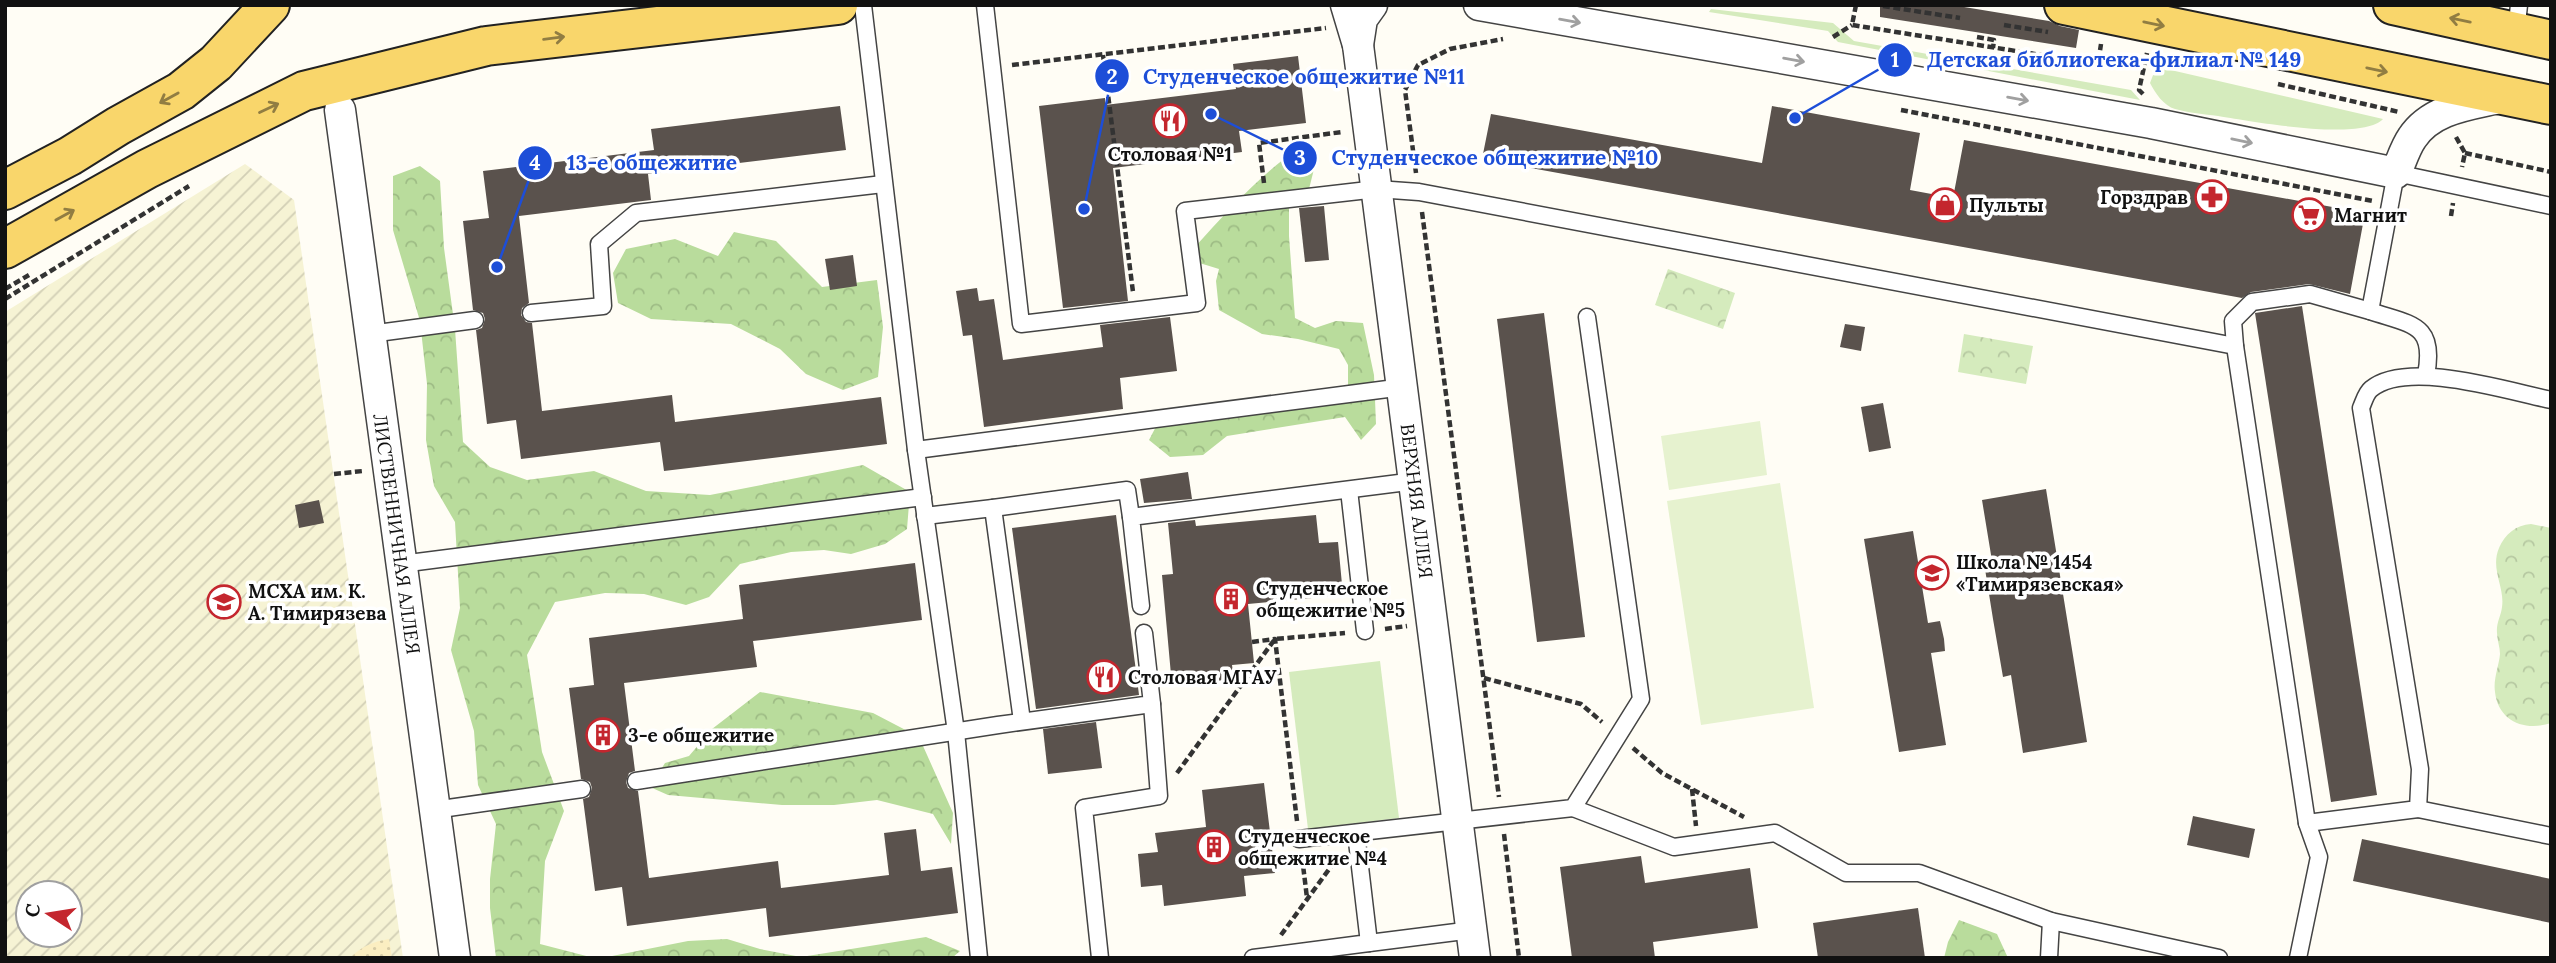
<svg xmlns="http://www.w3.org/2000/svg" width="2556" height="963" font-family="Lora,serif">
<defs>
<pattern id="farmland-furrows" width="10" height="10" patternUnits="userSpaceOnUse" patternTransform="scale(1.75)"><rect width="10" height="10" fill="#f6f3d4"/><path d="M-1 1l2-2M0 10L10 0M9 11l2-2" fill="none" stroke="#d2cfb5"/></pattern>
<pattern id="forest-crowns" width="20" height="18" patternUnits="userSpaceOnUse" patternTransform="scale(1.75)"><rect width="20" height="18" fill="#b9dc9c"/><path d="M2 6a3 3 0 1 1 6 0M12 15a3 3 0 1 1 6 0" fill="none" stroke="#9ebc85"/></pattern>
<pattern id="sand-dots" width="8" height="8" patternUnits="userSpaceOnUse" patternTransform="scale(1.75)"><rect width="8" height="8" fill="#fbeec1"/><path d="M2 2h.1M6 6h.1" fill="none" stroke="#d6cba5" stroke-width="1.8" stroke-linecap="round"/></pattern>
<pattern id="park-crowns" width="20" height="18" patternUnits="userSpaceOnUse" patternTransform="scale(1.75)"><rect width="20" height="18" fill="#d5ebbd"/><path d="M2 6a3 3 0 1 1 6 0M12 15a3 3 0 1 1 6 0" fill="none" stroke="#b6c8a1"/></pattern>
</defs>
<rect width="100%" height="100%" fill="#fffdf5"/>
<path fill="url(#farmland-furrows)" fill-rule="evenodd" d="M245,164l49,36 109,758h-398v-646zM28,893h42v42h-42z"/>
<g fill="#d5ebbd">
<polygon points="1711,9 1833,23 1854,41 2131,90 2140,100 1838,42 1828,31 1709,12"/>
<path d="M2162,68l221,51c-22,23 -133,2 -165,-3 -14,-2 -29,-3 -43,-7 -11,-3 -20,-16 -25,-26l5,-13z"/>
<polygon points="1380,661 1399,818 1308,829 1289,672"/>
</g>
<g fill="url(#forest-crowns)">
<path d="M1297,149l19,12 -9,36 -18,11v28l6,82 20,10 21,-7 27,2 11,52 2,49 -15,16 -16,-23 -118,19 -24,19 -33,2 -21,-17 12,-23 49,-6 79,-1 59,-25v-20l-9,-16 -41,-10 -36,-5 -43,-24 -3,-29 3,-12 -26,-8v-12c34,-37 63,-70 104,-100z"/>
<polygon points="420,166 440,181 444,248 455,329 463,442 490,467 527,480 594,471 646,491 710,495 863,465 910,492 907,529 885,544 851,554 824,550 791,552 740,564 709,597 686,605 644,594 605,593 555,602 527,655 542,752 564,811 545,861 540,944 594,958 496,958 490,908 490,879 496,824 478,785 474,731 451,650 460,608 455,522 434,486 426,440 427,384 420,321 393,230 393,176"/>
<polygon points="734,232 776,241 822,287 877,280 883,327 878,377 843,390 806,374 780,349 731,324 651,319 618,303 613,273 626,249 675,239 718,256"/>
<polygon points="760,692 873,713 919,737 953,813 951,844 933,814 877,800 834,805 782,805 668,795 650,787 665,763 689,756 712,729"/>
<polygon points="1959,920 1997,934 2008,958 1944,958 1948,942"/>
<polygon points="926,937 960,951 952,958 602,958 688,941 727,939 760,949 801,957"/>
</g>
<path fill="url(#sand-dots)" d="M389,939l3,19h-42c12,-12 22,-16 39,-19z"/>
<g fill="url(#park-crowns)">
<polygon points="1668,269 1735,293 1723,329 1655,305"/>
<polygon points="1964,334 2033,346 2026,384 1958,372"/>
<path d="M2531,524l20,4v195c-26,9 -53,-2 -56,-31 -2,-13 4,-26 5,-38 0,-7 -3,-14 -3,-21 -1,-10 4,-17 5,-26 3,-20 -12,-38 -3,-59 6,-14 17,-23 32,-24z"/>
</g>
<g fill="#e6f2cf">
<polygon points="1760,421 1767,475 1669,490 1661,436"/>
<polygon points="1780,483 1814,708 1701,725 1667,501"/>
</g>
<g fill="#5a524d">
<polygon points="1880,5 1952,5 2049,21 2060,26 2079,30 2076,48 1880,17"/>
<polygon points="1298,56 1306,123 1239,131 1242,152 1113,168 1128,301 1063,308 1039,106 1105,98 1105,105 1236,89 1233,64"/>
<polygon points="840,106 846,150 648,174 651,200 519,216 529,303 522,308 521,315 526,322 532,323 542,411 672,395 675,422 881,397 887,444 664,471 660,442 521,459 516,420 487,424 476,330 482,328 485,319 483,313 473,310 463,221 489,218 483,171 654,150 651,129"/>
<polygon points="1772,106 1920,133 1910,190 1953,198 1964,140 2365,213 2350,294 2309,284 2251,292 2242,298 1482,159 1491,114 1762,163"/>
<polygon points="1324,206 1329,260 1305,262 1299,208"/>
<polygon points="853,255 857,286 830,290 825,259"/>
<polygon points="977,288 979,301 994,299 1003,360 1103,347 1100,325 1170,317 1177,371 1120,378 1123,409 984,427 972,335 963,336 956,291"/>
<polygon points="2302,306 2377,795 2331,802 2255,313"/>
<polygon points="1544,313 1585,637 1537,642 1497,319"/>
<polygon points="1845,324 1865,327 1861,351 1840,347"/>
<polygon points="1883,403 1891,448 1869,452 1861,407"/>
<polygon points="1188,472 1192,499 1144,503 1140,479"/>
<polygon points="2046,489 2087,742 2023,753 2011,675 2003,677 1993,619 1985,569 1993,567 1982,500"/>
<polygon points="319,500 324,523 299,528 295,505"/>
<polygon points="1116,515 1139,695 1036,709 1012,528"/>
<polygon points="1316,515 1319,543 1338,542 1343,595 1248,604 1254,663 1232,665 1234,680 1172,686 1162,575 1173,574 1168,523 1195,520 1196,526"/>
<polygon points="1913,531 1928,623 1940,621 1944,639 1945,651 1931,653 1946,745 1899,752 1864,539"/>
<polygon points="915,563 922,620 753,641 757,667 624,683 635,771 629,773 626,782 628,788 638,791 649,878 778,861 781,888 889,875 884,833 916,829 921,871 952,867 958,913 769,937 766,908 627,926 622,887 595,891 583,799 589,797 592,788 590,782 581,779 569,688 594,685 589,638 743,619 739,585"/>
<polygon points="1096,722 1102,768 1048,774 1043,729"/>
<polygon points="1264,783 1275,873 1244,876 1246,896 1164,906 1162,885 1141,887 1138,854 1158,852 1155,833 1206,827 1202,790"/>
<polygon points="2193,816 2255,829 2249,858 2187,845"/>
<polygon points="2362,839 2551,879 2551,923 2353,881"/>
<polygon points="1641,856 1645,883 1750,868 1758,928 1653,942 1655,958 1572,958 1560,867"/>
<polygon points="1918,908 1925,958 1818,958 1813,923"/>
</g>
<g fill="none" stroke-linecap="round" stroke-linejoin="round">
<defs>
<g id="lane">
<polyline points="863,5 916,450 956,732 979,958"/>
<polyline points="985,5 1021,324 1197,303 1185,211 1377,189 1419,192 2235,346 2307,823 2319,857 2298,958"/>
<polyline points="2516,32 2519,5"/>
<polyline points="531,313 603,306 599,244 636,213 883,184"/>
<polyline points="370,334 475,320"/>
<polyline points="2235,346 2233,321 2252,302 2310,294 2370,311"/>
<path d="M2426,375c10,-52 -15,-50 -56,-64l26,-138 155,33"/>
<polyline points="916,450 1403,387"/>
<polyline points="1349,490 1365,631"/>
<polyline points="925,516 993,508"/>
<polyline points="401,564 923,497"/>
<polyline points="1141,606 1131,517 1415,481"/>
<polyline points="1022,721 993,508 1127,490 1131,517"/>
<polyline points="636,781 998,725 1152,704 1144,633"/>
<polyline points="1573,808 1674,847 1775,833 1846,873 1919,873 2051,921 2219,958"/>
<polyline points="2418,809 2551,836"/>
<polyline points="434,810 582,789"/>
<path d="M2307,823l111,-14 2,-40 -59,-361c3,-7 5,-15 10,-19 36,-30 137,2 180,11"/>
<polyline points="1299,839 1573,808 1641,699 1587,317"/>
<polyline points="1369,943 1472,930"/>
<polyline points="1100,958 1084,808 1159,796 1152,704"/>
<polyline points="1253,958 1369,943 1356,833"/>
<polyline points="2049,958 2051,921"/>
</g>
<g id="street">
<polyline points="1346,5 1358,45 1475,958"/>
<path d="M1479,5l672,118 245,50c5,-11 9,-25 16,-35 19,-29 56,-33 87,-40"/>
<polyline points="1358,45 1362,19 1372,5"/>
<polyline points="340,110 455,958"/>
</g>
<g id="primary">
<polyline points="2064,5 2551,105"/>
<polyline points="2393,5 2551,40"/>
<polyline points="5,190 70,156 118,126 181,91 216,63 270,5"/>
<polyline points="5,249 147,169 304,91 486,46 838,5"/>
</g>
</defs>
<use href="#lane" stroke="#444" stroke-width="19"/>
<use href="#street" stroke="#444" stroke-width="33"/>
<use href="#primary" stroke="#222" stroke-width="42"/>
<g stroke="#333" stroke-width="4.5" stroke-dasharray="7 3.5" stroke-linecap="butt">
<polyline points="1856,5 1852,25 2098,64 2101,44"/>
<polyline points="1883,6 1960,18"/>
<polyline points="2004,25 2048,32"/>
<polyline points="1833,37 1852,25"/>
<polyline points="1977,37 1994,40 1993,48"/>
<polyline points="1103,55 1133,292"/>
<polyline points="1012,65 1326,28"/>
<polyline points="2278,84 2399,112"/>
<polyline points="2143,94 2139,90 2147,53"/>
<polyline points="1901,110 2373,201"/>
<polyline points="2456,137 2465,153 2462,167"/>
<polyline points="2465,153 2551,172"/>
<polyline points="1416,173 1405,90 1418,65 1450,49 1503,39"/>
<polyline points="1264,183 1259,143 1342,132"/>
<polyline points="1422,212 1499,797"/>
<polyline points="2451,216 2453,203"/>
<polyline points="5,289 29,275"/>
<polyline points="5,299 189,186"/>
<polyline points="334,474 363,471"/>
<polyline points="1385,629 1407,626"/>
<polyline points="1252,642 1275,639 1297,821"/>
<polyline points="1484,678 1581,704 1602,722"/>
<polyline points="1633,748 1662,773 1744,817"/>
<polyline points="1177,773 1275,639 1345,633"/>
<polyline points="1692,789 1696,826"/>
<polyline points="1504,834 1519,958"/>
<polyline points="1302,857 1307,898"/>
<polyline points="1281,935 1338,857"/>
</g>
<use href="#lane" stroke="#fff" stroke-width="16"/>
<use href="#street" stroke="#fff" stroke-width="30"/>
<use href="#primary" stroke="#f9d66b" stroke-width="38"/>
</g>
<defs><path id="oneway-shaft" d="M-6 0H5M1.5-3L5.5 0L1.5 3" fill="none" stroke-width="1.6" stroke-linecap="round" stroke-linejoin="round" transform="scale(1.75)"/></defs>
<g stroke="#917d42">
<use href="#oneway-shaft" transform="translate(2460 20) rotate(-168)"/>
<use href="#oneway-shaft" transform="translate(2154 24) rotate(12)"/>
<use href="#oneway-shaft" transform="translate(554 38) rotate(-7)"/>
<use href="#oneway-shaft" transform="translate(2377 70) rotate(12)"/>
<use href="#oneway-shaft" transform="translate(169 98) rotate(151)"/>
<use href="#oneway-shaft" transform="translate(269 108) rotate(-25)"/>
<use href="#oneway-shaft" transform="translate(65 215) rotate(-29)"/>
</g>
<g stroke="#a0a0a0">
<use href="#oneway-shaft" transform="translate(1570 21) rotate(10)"/>
<use href="#oneway-shaft" transform="translate(1794 60) rotate(10)"/>
<use href="#oneway-shaft" transform="translate(2018 99) rotate(10)"/>
<use href="#oneway-shaft" transform="translate(2242 141) rotate(12)"/>
</g>
<defs>
<symbol id="restaurant-ring" viewBox="-11 -11 22 22"><circle r="9.5" fill="#fff" stroke="#c4262e" stroke-width="1.5"/><path d="M-5-6h1v4h1v-4h1v4h1v-4h1v5L-1.5 .5V6h-2V.5L-5-1ZM5-6V6H3V1.5H1.5Q1.5-4 5-6Z" fill="#c4262e"/></symbol>
<symbol id="pharmacy-ring" viewBox="-11 -11 22 22"><circle r="9.5" fill="#fff" stroke="#c4262e" stroke-width="1.5"/><path d="M-2-6h4v4h4v4h-4v4h-4v-4h-4v-4h4Z" fill="#c4262e"/></symbol>
<symbol id="shop-ring" viewBox="-11 -11 22 22"><circle r="9.5" fill="#fff" stroke="#c4262e" stroke-width="1.5"/><path d="M-5-2.5h2.3a2.7 3.5 0 0 1 5.4 0H5L5.5 6h-11ZM-1.5-2.5h3a1.5 2.3 0 0 0-3 0Z" fill="#c4262e"/></symbol>
<symbol id="supermarket-ring" viewBox="-11 -11 22 22"><circle r="9.5" fill="#fff" stroke="#c4262e" stroke-width="1.5"/><path d="M-6-5.5h2.5l.6 2H6L4.5 2H-2.5L-4.4-4H-6ZM-1.5 3.2a1.3 1.3 0 1 0 .1 0ZM3 3.2a1.3 1.3 0 1 0 .1 0Z" fill="#c4262e"/></symbol>
<symbol id="school-ring" viewBox="-11 -11 22 22"><circle r="9.5" fill="#fff" stroke="#c4262e" stroke-width="1.5"/><path d="M0-5L7-2L0 1L-7-2ZM-4 1L0 2.5L4 1V4Q0 6-4 4Z" fill="#c4262e"/></symbol>
<symbol id="building-ring" viewBox="-11 -11 22 22"><circle r="9.5" fill="#fff" stroke="#c4262e" stroke-width="1.5"/><path d="M-4-6H4V6H1V3H-1V6H-4ZM-2.5-4.3h1.7v1.8h-1.7ZM.8-4.3h1.7v1.8H.8ZM-2.5-1h1.7V.8h-1.7ZM.8-1h1.7V.8H.8Z" fill="#c4262e"/></symbol>
<symbol id="university-ring" viewBox="-11 -11 22 22"><circle r="9.5" fill="#fff" stroke="#c4262e" stroke-width="1.5"/><path d="M0-5L7-2L0 1L-7-2ZM-4 1L0 2.5L4 1V4Q0 6-4 4Z" fill="#c4262e"/></symbol>
</defs>
<g fill-rule="evenodd">
<use href="#restaurant-ring" x="1151" y="102" width="38" height="38"/>
<use href="#pharmacy-ring" x="2193" y="178" width="38" height="38"/>
<use href="#shop-ring" x="1926" y="186" width="38" height="38"/>
<use href="#supermarket-ring" x="2290" y="196" width="38" height="38"/>
<use href="#school-ring" x="1913" y="554" width="38" height="38"/>
<use href="#building-ring" x="1212" y="580" width="38" height="38"/>
<use href="#university-ring" x="205" y="583" width="38" height="38"/>
<use href="#restaurant-ring" x="1085" y="658" width="38" height="38"/>
<use href="#building-ring" x="584" y="716" width="38" height="38"/>
<use href="#building-ring" x="1195" y="828" width="38" height="38"/>
</g>
<g text-anchor="middle" stroke-width="7" stroke-linejoin="round" paint-order="stroke">
<g font-size="19" font-weight="bold" fill="#111" stroke="#fff" text-anchor="start">
<text x="1170" y="161" text-anchor="middle">Столовая №1</text>
<text x="2188" y="204" text-anchor="end">Горздрав</text>
<text x="1969" y="212">Пульты</text>
<text x="2334" y="222">Магнит</text>
<text x="1956" y="569">Школа № 1454<tspan x="1956" dy="22">«Тимирязевская»</tspan></text>
<text x="1256" y="595">Студенческое<tspan x="1256" dy="22">общежитие №5</tspan></text>
<text x="248" y="598">МСХА им. К.<tspan x="248" dy="22">А. Тимирязева</tspan></text>
<text x="1128" y="684">Столовая МГАУ</text>
<text x="628" y="742">3-е общежитие</text>
<text x="1238" y="843">Студенческое<tspan x="1238" dy="22">общежитие №4</tspan></text>
</g>
<g font-size="19" fill="#111" stroke="#fff">
<text transform="translate(1417 501) rotate(83)" y="7">ВЕРХНЯЯ АЛЛЕЯ</text>
<text transform="translate(397 534) rotate(82)" y="7">ЛИСТВЕННИЧНАЯ АЛЛЕЯ</text>
</g>
</g>
<path fill="none" stroke="#1d4ed8" stroke-width="2.5" d="M1795 118L1895 60M1084 209L1112 76M1211 114L1300 158M497 267L535 163"/>
<g fill="#1d4ed8" stroke="#fff" stroke-width="2.5">
<circle cx="1795" cy="118" r="7"/>
<circle cx="1084" cy="209" r="7"/>
<circle cx="1211" cy="114" r="7"/>
<circle cx="497" cy="267" r="7"/>
<circle cx="1895" cy="60" r="18"/>
<circle cx="1112" cy="76" r="18"/>
<circle cx="1300" cy="158" r="18"/>
<circle cx="535" cy="163" r="18"/>
</g>
<g font-size="21" text-anchor="middle" font-weight="bold" fill="#fff">
<text x="1895" y="67">1</text>
<text x="1112" y="84">2</text>
<text x="1300" y="165">3</text>
<text x="535" y="170">4</text>
</g>
<g font-size="21" text-anchor="middle" font-weight="bold" fill="#1d4ed8" stroke="#fff" stroke-width="7" stroke-linejoin="round" paint-order="stroke">
<text x="2114" y="67">Детская библиотека-филиал № 149</text>
<text x="1304" y="84">Студенческое общежитие №11</text>
<text x="1495" y="165">Студенческое общежитие №10</text>
<text x="652" y="170">13-е общежитие</text>
</g>
<rect width="2556" height="963" fill="none" stroke="#111111" stroke-width="14"/>
<g transform="translate(49 914) rotate(282)"><circle r="33" fill="#ffffff" stroke="#a0a0a0" stroke-width="2"/>
<path d="M0-5L12 26L0 18L-12 26Z" fill="#c4262e"/>
<text y="-10" font-size="19" font-weight="bold" text-anchor="middle" fill="#111111">С</text>
</g>
</svg>
